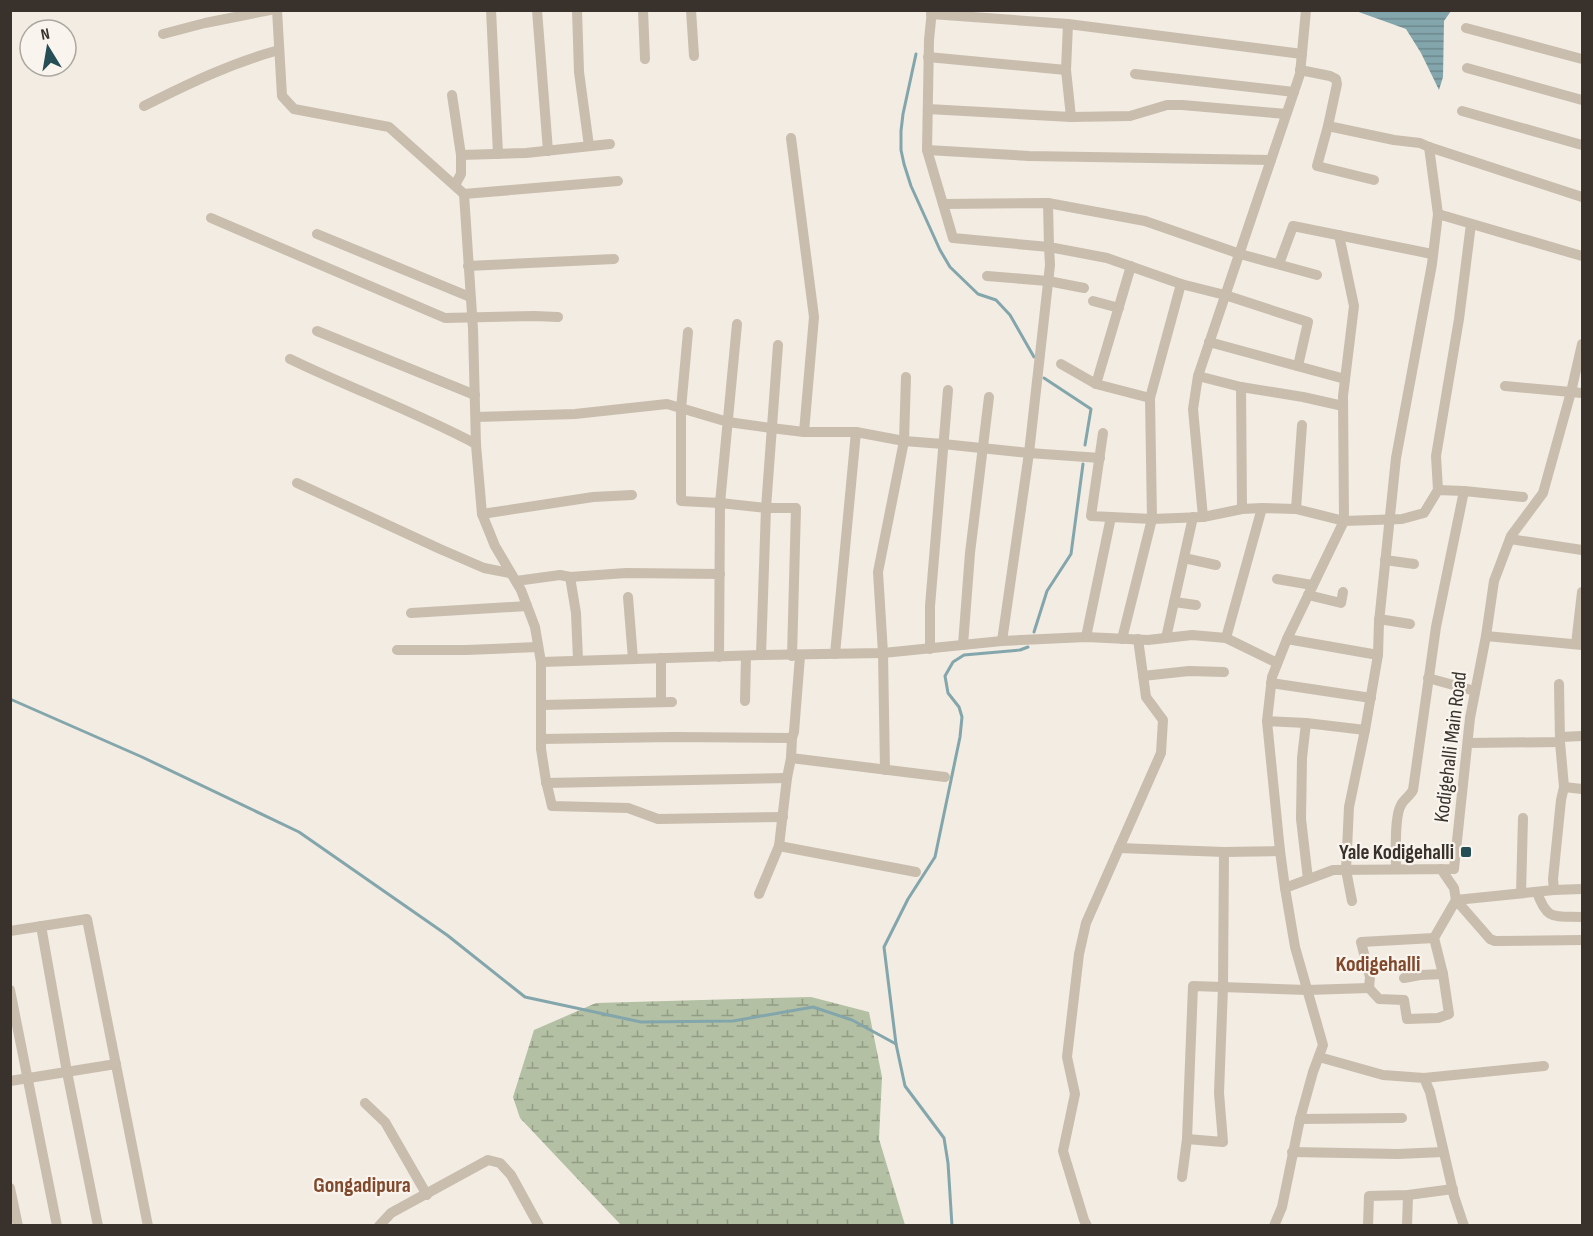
<svg xmlns="http://www.w3.org/2000/svg" width="1593" height="1236" font-family="'Sofia Sans Condensed',sans-serif">
<defs>
<pattern id="wetland-marsh" width="20" height="14" patternUnits="userSpaceOnUse" patternTransform="scale(1.5)"><rect width="20" height="14" fill="#b3c0a3"/><path d="M1 5h8M5 5V1M11 12h8M15 12V8" fill="none" stroke="#939d85"/></pattern>
<pattern id="water-rules" width="6" height="5" patternUnits="userSpaceOnUse" patternTransform="scale(1.5)"><rect width="6" height="5" fill="#83a6ac"/><path d="M0 2.5h6" fill="none" stroke="#6c888c"/></pattern>
</defs>
<rect width="100%" height="100%" fill="#f2ece2"/>
<polygon fill="url(#wetland-marsh)" points="811,997 869,1012 882,1077 879,1139 905,1225 621,1225 520,1118 513,1097 534,1030 596,1003"/>
<polygon fill="url(#water-rules)" points="1356,11 1451,11 1444,21 1443,77 1439,90 1421,53 1406,29"/>
<g fill="none" stroke-linecap="round" stroke-linejoin="round">
<g stroke="#83a6ac" stroke-width="3">
<polyline points="916,54 903,114 901,131 901,150 904,164 911,186 940,250 950,267 978,294 996,300 1010,315 1034,357"/>
<polyline points="1044,378 1091,409 1085,445"/>
<polyline points="1034,632 1047,591 1071,554 1083,464"/>
<polyline points="10,699 142,757 299,832 447,935 525,997 641,1022 733,1021 813,1007 852,1020 896,1044"/>
<polyline points="952,1226 948,1163 944,1138 905,1086 896,1044 884,947 908,899 935,857 960,737 962,717 959,707 948,693 945,676 953,662 964,655 1020,650 1028,647"/>
</g>
<g stroke="#c9bdae" stroke-width="10">
<polyline points="277,10 282,96 294,109 389,127 464,194 473,329 476,445 482,514 495,546 521,590 535,627 541,662 541,749 546,781 552,806 628,808 658,819 783,817"/>
<polyline points="491,10 498,154"/>
<polyline points="537,10 548,151"/>
<polyline points="577,10 579,72 589,146"/>
<polyline points="643,10 645,59"/>
<polyline points="691,10 694,56"/>
<polyline points="932,10 929,40 927,150 953,238 1049,247 1050,265 1029,453 1002,641"/>
<polyline points="931,14 1068,24 1302,54"/>
<polyline points="1466,28 1582,59"/>
<polyline points="163,34 205,23 270,10"/>
<polyline points="928,57 1066,70 1068,24"/>
<polyline points="1467,68 1582,100"/>
<polyline points="1066,70 1071,117"/>
<polyline points="1300,70 1330,76 1336,79 1337,84 1328,126 1394,140 1420,143 1429,147 1582,197"/>
<polyline points="1135,74 1294,92"/>
<polyline points="452,95 461,155 461,174 455,185"/>
<path d="M144,106c44,-22 87,-43 135,-56"/>
<polyline points="928,109 1071,117 1130,116 1167,105 1182,105 1286,114"/>
<polyline points="1462,111 1582,145"/>
<polyline points="1328,126 1317,166 1374,180"/>
<polyline points="791,138 814,317 804,432"/>
<polyline points="927,150 1029,156 1271,160"/>
<polyline points="461,155 526,153 610,144"/>
<polyline points="464,194 618,181"/>
<polyline points="1048,203 1049,247 1107,258 1181,284 1225,295 1308,322 1298,366"/>
<polyline points="943,204 1048,203 1145,221 1240,254 1317,275"/>
<polyline points="1438,214 1582,256"/>
<polyline points="211,218 445,318 534,316 558,317"/>
<polyline points="317,234 470,297"/>
<polyline points="1279,264 1293,226 1432,254"/>
<polyline points="468,266 614,259"/>
<polyline points="1131,266 1096,384 1150,398"/>
<polyline points="987,276 1048,281 1084,288"/>
<polyline points="1093,301 1119,308"/>
<polyline points="317,331 475,395"/>
<polyline points="688,332 681,409 681,501 720,503 737,324"/>
<polyline points="1209,342 1345,379"/>
<polyline points="778,345 766,508 796,508 792,656"/>
<path d="M290,359c62,30 126,53 186,85"/>
<polyline points="1061,364 1096,384"/>
<polyline points="1198,376 1241,387 1303,397 1343,406"/>
<polyline points="1505,386 1582,393"/>
<polyline points="1241,387 1242,509"/>
<polyline points="476,417 575,414 667,404 728,422 771,428 804,432 856,432 904,441 943,444 1029,453 1100,458"/>
<polyline points="1103,433 1091,516 1152,519 1203,517 1242,509 1262,508 1296,509 1344,521 1343,396 1354,306 1339,235"/>
<polyline points="297,483 440,549 484,568 510,573"/>
<polyline points="1438,490 1436,456 1459,319 1471,224"/>
<polyline points="1296,509 1302,425"/>
<polyline points="482,514 593,497 632,495"/>
<polyline points="1203,517 1193,409 1198,376 1300,74 1306,10"/>
<polyline points="1510,539 1582,550"/>
<polyline points="1184,558 1216,565"/>
<polyline points="1385,560 1414,564"/>
<polyline points="570,577 576,613 578,660"/>
<polyline points="1277,579 1312,585"/>
<polyline points="516,581 560,575 570,577 626,573 720,574"/>
<polyline points="1308,595 1341,603 1343,592"/>
<polyline points="628,597 633,659"/>
<polyline points="1174,602 1196,605"/>
<polyline points="411,613 527,606"/>
<polyline points="1379,619 1410,624"/>
<polyline points="1486,636 1582,645"/>
<polyline points="1086,637 1111,517"/>
<polyline points="1166,638 1193,517"/>
<polyline points="1226,638 1262,508"/>
<polyline points="1122,639 1152,519 1150,398 1181,284"/>
<polyline points="1287,639 1378,655"/>
<polyline points="1576,644 1582,592"/>
<polyline points="963,645 970,553 989,397"/>
<polyline points="930,649 930,606 948,390"/>
<polyline points="397,650 466,650 538,647"/>
<polyline points="835,654 856,432"/>
<polyline points="719,657 720,503 766,508 761,655"/>
<polyline points="661,658 661,702"/>
<polyline points="541,662 761,655 883,653 1002,641 1086,637 1148,640 1192,635 1226,638 1277,663"/>
<polyline points="1143,676 1189,671 1224,672"/>
<polyline points="1428,678 1475,691"/>
<polyline points="1271,683 1371,698"/>
<polyline points="745,701 746,656"/>
<polyline points="542,705 672,702"/>
<polyline points="1267,721 1306,723 1365,730"/>
<polyline points="1306,723 1302,758 1301,819 1308,879"/>
<polyline points="1560,737 1582,736"/>
<polyline points="541,739 674,737 792,738"/>
<polyline points="1468,743 1560,742 1559,684"/>
<polyline points="791,758 945,777"/>
<polyline points="885,770 883,653 878,572 904,441 906,377"/>
<polyline points="546,783 787,778"/>
<polyline points="1564,787 1582,789"/>
<polyline points="779,846 916,872"/>
<polyline points="1119,848 1224,852 1280,851"/>
<path d="M1396,869c0,-15 -2,-52 5,-64 3,-6 9,-9 12,-15l23,-163 28,-136"/>
<polyline points="1441,869 1454,888 1456,900 1490,939 1495,941 1582,940"/>
<polyline points="1285,888 1280,851 1267,721 1272,677 1287,639 1344,521 1402,519 1424,513 1438,490 1464,491 1523,497"/>
<polyline points="1554,890 1553,879 1561,800 1564,787 1560,742"/>
<path d="M1537,892c10,29 17,24 45,25"/>
<polyline points="1521,893 1523,818"/>
<polyline points="759,894 779,846 787,778 791,758 792,738 794,732 800,656"/>
<polyline points="1352,901 1346,870 1349,807 1365,730 1378,655 1379,622 1396,458 1432,264 1438,214 1429,147"/>
<polyline points="41,926 67,1072 98,1226"/>
<polyline points="10,931 87,919 148,1226"/>
<polyline points="1434,938 1443,974"/>
<polyline points="1404,978 1420,975 1443,974 1449,1014 1438,1018 1407,1019 1404,1000 1379,999 1369,988 1370,977 1361,942 1434,938 1456,900 1554,890 1582,889"/>
<polyline points="10,990 57,1226"/>
<polyline points="1319,1057 1383,1075 1424,1078 1430,1092 1454,1196 1464,1226"/>
<polyline points="1424,1078 1544,1066"/>
<polyline points="10,1081 116,1064"/>
<polyline points="365,1103 385,1122 427,1195"/>
<polyline points="1300,1119 1402,1118"/>
<polyline points="1187,1139 1223,1142 1219,1093 1223,987 1224,852"/>
<polyline points="1292,1152 1398,1154 1443,1152"/>
<polyline points="1182,1177 1187,1139 1193,986 1307,990 1369,988"/>
<polyline points="10,1188 18,1226"/>
<polyline points="379,1226 391,1213 488,1160 500,1163 511,1175 539,1226"/>
<polyline points="1087,1226 1084,1220 1063,1151 1075,1094 1067,1057 1079,954 1086,923 1161,753 1163,720 1146,697 1138,639"/>
<polyline points="1274,1226 1282,1207 1300,1119 1313,1072 1323,1045 1295,947 1285,888 1333,870 1454,869 1470,718 1486,636 1494,581 1511,536 1543,493 1571,392 1582,344"/>
<polyline points="1368,1226 1369,1196 1408,1195 1453,1189"/>
<polyline points="1407,1226 1408,1195"/>
</g>
</g>
<rect fill="#254e56" stroke="#f9f5ee" stroke-width="2" x="1460" y="846" width="12" height="12" rx="3"/>
<g text-anchor="middle" stroke-width="4.5" stroke-linejoin="round" paint-order="stroke">
<g font-size="21" fill="#38312c" stroke="#f9f5ee">
<text transform="translate(1450 747) rotate(-83)" y="7">Kodigehalli Main Road</text>
</g>
<g font-size="21" font-weight="bold" fill="#38312c" stroke="#f9f5ee" text-anchor="end">
<text x="1454" y="859">Yale Kodigehalli</text>
</g>
<g font-size="22" font-weight="bold" fill="#80492c" stroke="#f9f5ee">
<text x="1378" y="971">Kodigehalli</text>
<text x="362" y="1192">Gongadipura</text>
</g>
</g>
<rect width="1593" height="1236" fill="none" stroke="#38312c" stroke-width="24"/>
<g transform="translate(48 48) rotate(349)"><circle r="28" fill="#f9f5ee" stroke="#aca7a0" stroke-width="1.5"/>
<path d="M0-4.5L10 22L0 15L-10 22Z" fill="#254e56"/>
<text y="-9" font-size="16" font-weight="bold" text-anchor="middle" fill="#38312c">N</text>
</g>
</svg>
